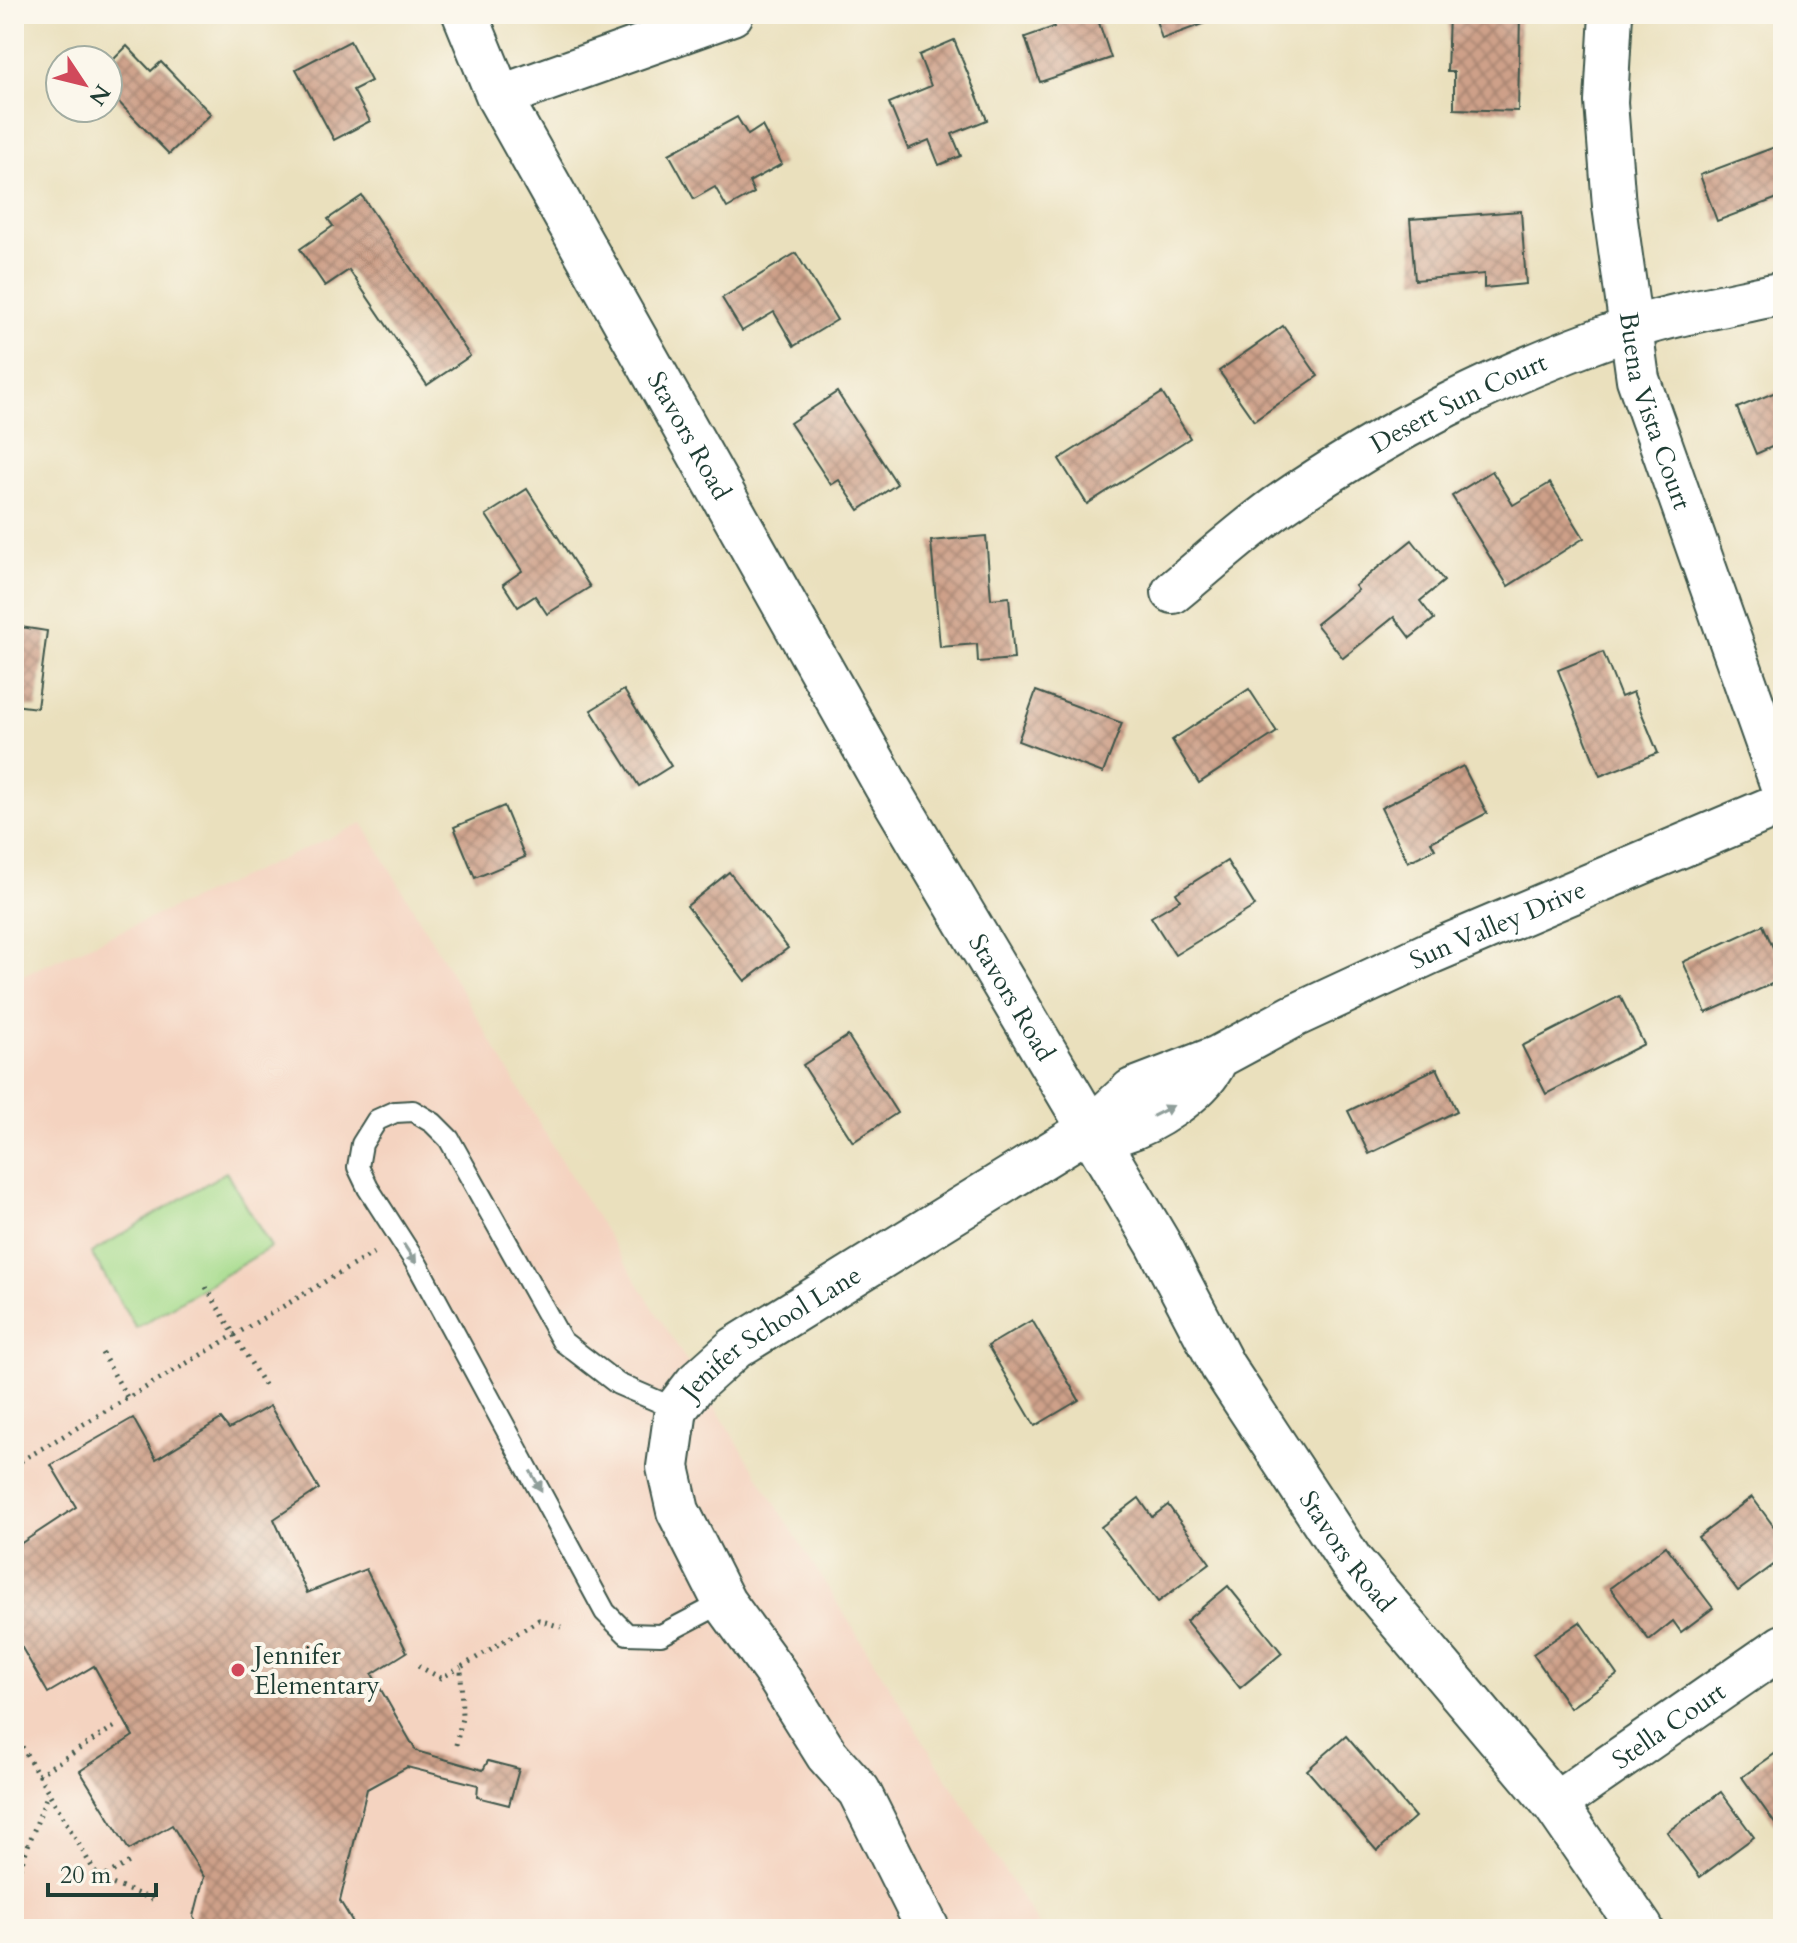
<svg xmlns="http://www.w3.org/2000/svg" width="1797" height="1943" font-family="Cardo,serif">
<defs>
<pattern id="building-cross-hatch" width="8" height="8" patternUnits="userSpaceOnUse" patternTransform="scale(2)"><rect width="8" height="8" fill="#cea089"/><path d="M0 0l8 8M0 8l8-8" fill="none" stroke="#a78471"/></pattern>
</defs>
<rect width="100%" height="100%" fill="#fbf7ec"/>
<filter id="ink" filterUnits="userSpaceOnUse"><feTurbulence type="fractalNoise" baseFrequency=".0125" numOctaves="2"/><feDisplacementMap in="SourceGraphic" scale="16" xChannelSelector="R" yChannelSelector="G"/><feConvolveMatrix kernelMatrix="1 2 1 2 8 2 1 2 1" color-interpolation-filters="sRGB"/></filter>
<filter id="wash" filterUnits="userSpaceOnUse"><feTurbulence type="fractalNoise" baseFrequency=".006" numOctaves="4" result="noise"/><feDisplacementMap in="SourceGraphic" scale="32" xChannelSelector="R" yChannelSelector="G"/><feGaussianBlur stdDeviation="1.8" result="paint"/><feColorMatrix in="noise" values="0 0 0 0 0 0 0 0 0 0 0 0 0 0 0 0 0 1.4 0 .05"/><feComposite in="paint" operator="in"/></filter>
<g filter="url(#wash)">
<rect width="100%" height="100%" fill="#eae0bd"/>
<polygon fill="#f4d3c0" points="363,823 559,1157 1041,1929 14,1929 14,979"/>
<polygon fill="#a6db8c" stroke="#628c60" stroke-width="2" points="226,1172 271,1247 136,1328 91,1253"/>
<g id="blocks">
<g fill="url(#building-cross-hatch)">
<polygon points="1050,14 1096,14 1111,58 1040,82 1025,37 1054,27"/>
<polygon points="1154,14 1229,14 1162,39"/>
<polygon points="1449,14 1520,14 1518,111 1454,109 1454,72 1447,72"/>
<polygon points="954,40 987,120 952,134 961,156 939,165 929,140 908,149 889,103 931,86 919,55"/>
<polygon points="350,41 371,81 353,90 370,121 334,140 296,69"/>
<polygon points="127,46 151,71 161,62 211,114 169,154 108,91 108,65"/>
<polygon points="737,117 748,135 762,126 782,164 749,182 754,193 727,208 715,187 694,199 669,154"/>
<polygon points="1783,144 1783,196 1717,221 1700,175"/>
<polygon points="362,196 470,356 427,385 349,270 325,286 300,249 333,226 328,219"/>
<polygon points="1521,211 1526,284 1484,288 1484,274 1415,280 1410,219"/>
<polygon points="796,253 837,320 794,346 774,312 742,331 722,298"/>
<polygon points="1283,326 1318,376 1254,421 1219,371"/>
<polygon points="1783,389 1783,442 1756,454 1737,408"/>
<polygon points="837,392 897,484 859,510 839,480 831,485 790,423"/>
<polygon points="1162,393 1190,438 1087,504 1059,459"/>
<polygon points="1492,471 1513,505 1550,483 1584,538 1508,586 1452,496"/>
<polygon points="527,489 590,587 547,614 535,596 518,607 503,584 522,571 486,515"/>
<polygon points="986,536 991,599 1009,597 1014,659 978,662 977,644 940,647 931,541"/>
<polygon points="1412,540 1444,581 1420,601 1434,619 1410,638 1394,617 1343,658 1316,624 1358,590 1355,586"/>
<polygon points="14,626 47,631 37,708 14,705"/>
<polygon points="1603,652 1621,697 1633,692 1658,753 1600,776 1558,670"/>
<polygon points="1249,689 1277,732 1199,783 1172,740"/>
<polygon points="624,690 671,766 639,786 591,710"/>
<polygon points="1036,691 1122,723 1103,773 1018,741"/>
<polygon points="1463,766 1487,813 1431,842 1435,849 1408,862 1381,808"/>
<polygon points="504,806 525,857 475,878 454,827"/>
<polygon points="1227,861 1255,906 1175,955 1151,917 1180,900 1176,893"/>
<polygon points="729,872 788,948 745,981 687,906"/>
<polygon points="1763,925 1783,970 1783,979 1706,1013 1683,962"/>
<polygon points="1620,996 1644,1044 1546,1094 1522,1046"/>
<polygon points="848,1036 897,1113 853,1142 803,1065"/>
<polygon points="1437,1068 1457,1111 1369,1154 1348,1111"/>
<polygon points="1032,1320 1079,1400 1035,1426 988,1346"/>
<polygon points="270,1406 319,1489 274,1519 307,1593 366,1569 407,1652 372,1674 416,1751 483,1770 488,1761 519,1769 509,1805 477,1797 478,1785 407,1767 367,1789 340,1901 357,1929 201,1929 194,1916 204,1877 172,1825 129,1850 80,1771 133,1736 94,1666 48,1693 14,1634 14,1548 76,1507 51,1465 133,1418 156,1459 221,1419 229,1429"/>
<polygon points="1752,1497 1783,1539 1783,1558 1738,1591 1698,1537"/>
<polygon points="1139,1498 1152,1517 1168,1505 1210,1563 1158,1602 1101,1527"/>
<polygon points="1666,1546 1713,1608 1681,1632 1673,1621 1649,1640 1610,1588"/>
<polygon points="1228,1586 1282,1653 1240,1688 1186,1621"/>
<polygon points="1580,1622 1617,1675 1570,1708 1533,1654"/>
<polygon points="1346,1736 1415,1817 1377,1851 1307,1770"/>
<polygon points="1783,1748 1783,1820 1776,1825 1742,1777"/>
<polygon points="1721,1792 1754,1837 1700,1877 1667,1832"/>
</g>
</g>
</g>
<g filter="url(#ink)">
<use href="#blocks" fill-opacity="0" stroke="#3d5549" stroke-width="2"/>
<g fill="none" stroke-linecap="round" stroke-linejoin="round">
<defs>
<polyline id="service" points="676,1409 618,1384 562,1341 449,1139 433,1123 413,1111 395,1112 377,1120 362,1144 358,1167 368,1188 418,1266 605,1612 627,1634 661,1635 724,1602"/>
<g id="minor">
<path id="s1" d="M1611,14l-5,88 8,104 24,173 145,410"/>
<polyline points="499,97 732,14"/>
<path id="s2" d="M1173,592c34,-28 68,-59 104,-85 111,-77 223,-134 352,-178 48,-16 104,-25 154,-36"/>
<path d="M1091,1128c9,2 22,7 31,4 30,-9 76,-39 91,-66"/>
<path id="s3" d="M1555,1804l228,-158"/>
<path id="s4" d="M928,1929l-69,-138 -32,-36 -52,-83 -51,-70 -46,-91 -10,-44 8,-58 20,-26 39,-35 356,-220 41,-38 86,-33 76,-41 138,-64 351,-149"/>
</g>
<g id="tertiary">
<path id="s5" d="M465,14l34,83 387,688 272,458 65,124 128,195 204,242 86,125"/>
</g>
</defs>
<use href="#service" stroke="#3d5549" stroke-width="24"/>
<use href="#minor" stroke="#3d5549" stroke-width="46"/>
<use href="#tertiary" stroke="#3d5549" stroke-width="48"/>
<g stroke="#3d5549" stroke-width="5" stroke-dasharray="2 6" stroke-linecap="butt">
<polyline points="206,1287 267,1390"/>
<polyline points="102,1353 127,1397"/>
<polyline points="14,1465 377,1251"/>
<polyline points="418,1666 441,1678 461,1667"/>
<polyline points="14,1670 15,1669"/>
<polyline points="14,1733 99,1879 157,1901"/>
<polyline points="456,1745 462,1718 461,1667 539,1620 561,1627"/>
<polyline points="38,1775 117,1725"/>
<polyline points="99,1879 133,1860"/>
<polyline points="14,1883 48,1793"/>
</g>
<use href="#service" stroke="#fff" stroke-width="20"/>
<use href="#minor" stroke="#fff" stroke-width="42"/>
<use href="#tertiary" stroke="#fff" stroke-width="44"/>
</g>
<defs><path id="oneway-solid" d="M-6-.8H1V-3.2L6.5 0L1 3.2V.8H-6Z" transform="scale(2)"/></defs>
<g fill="#8f9e9a">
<use href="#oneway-solid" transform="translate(1163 1111) rotate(-27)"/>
<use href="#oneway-solid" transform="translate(410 1254) rotate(57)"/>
<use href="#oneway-solid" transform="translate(536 1481) rotate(61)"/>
</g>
</g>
<circle fill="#d1495b" stroke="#fbf7ec" stroke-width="3" cx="238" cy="1670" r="8"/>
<g text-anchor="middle" stroke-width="8" stroke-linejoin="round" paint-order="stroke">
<g font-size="26" fill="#1f3d34" stroke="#fbf7ec">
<text dy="9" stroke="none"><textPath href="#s2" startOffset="344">Desert Sun Court</textPath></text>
<text dy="9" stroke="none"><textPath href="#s1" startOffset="402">Buena Vista Court</textPath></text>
<text dy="9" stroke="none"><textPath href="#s5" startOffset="478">Stavors Road</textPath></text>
<text dy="9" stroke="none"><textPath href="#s4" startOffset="1554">Sun Valley Drive</textPath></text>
<text dy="9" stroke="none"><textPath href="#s5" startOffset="1126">Stavors Road</textPath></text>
<text dy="9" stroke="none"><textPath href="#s4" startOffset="716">Jenifer School Lane</textPath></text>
<text dy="9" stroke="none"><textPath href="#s5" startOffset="1774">Stavors Road</textPath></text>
<text dy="9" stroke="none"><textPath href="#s3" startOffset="138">Stella Court</textPath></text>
</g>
<g font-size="26" fill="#1f3d34" stroke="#fbf7ec" text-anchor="start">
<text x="254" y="1664">Jennifer<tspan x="254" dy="30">Elementary</tspan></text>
</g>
</g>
<rect width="1797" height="1943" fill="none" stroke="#fbf7ec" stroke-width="48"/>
<g transform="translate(84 84) rotate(125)"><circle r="38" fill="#fbf7ec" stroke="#a3ada2" stroke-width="2"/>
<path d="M0-6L14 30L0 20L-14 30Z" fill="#d1495b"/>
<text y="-12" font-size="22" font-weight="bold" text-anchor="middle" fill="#1f3d34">N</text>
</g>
<path d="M48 1883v12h108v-12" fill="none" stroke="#1f3d34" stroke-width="4"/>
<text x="60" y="1883" font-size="24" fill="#1f3d34" stroke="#fbf7ec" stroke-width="6" paint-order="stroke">20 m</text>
</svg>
